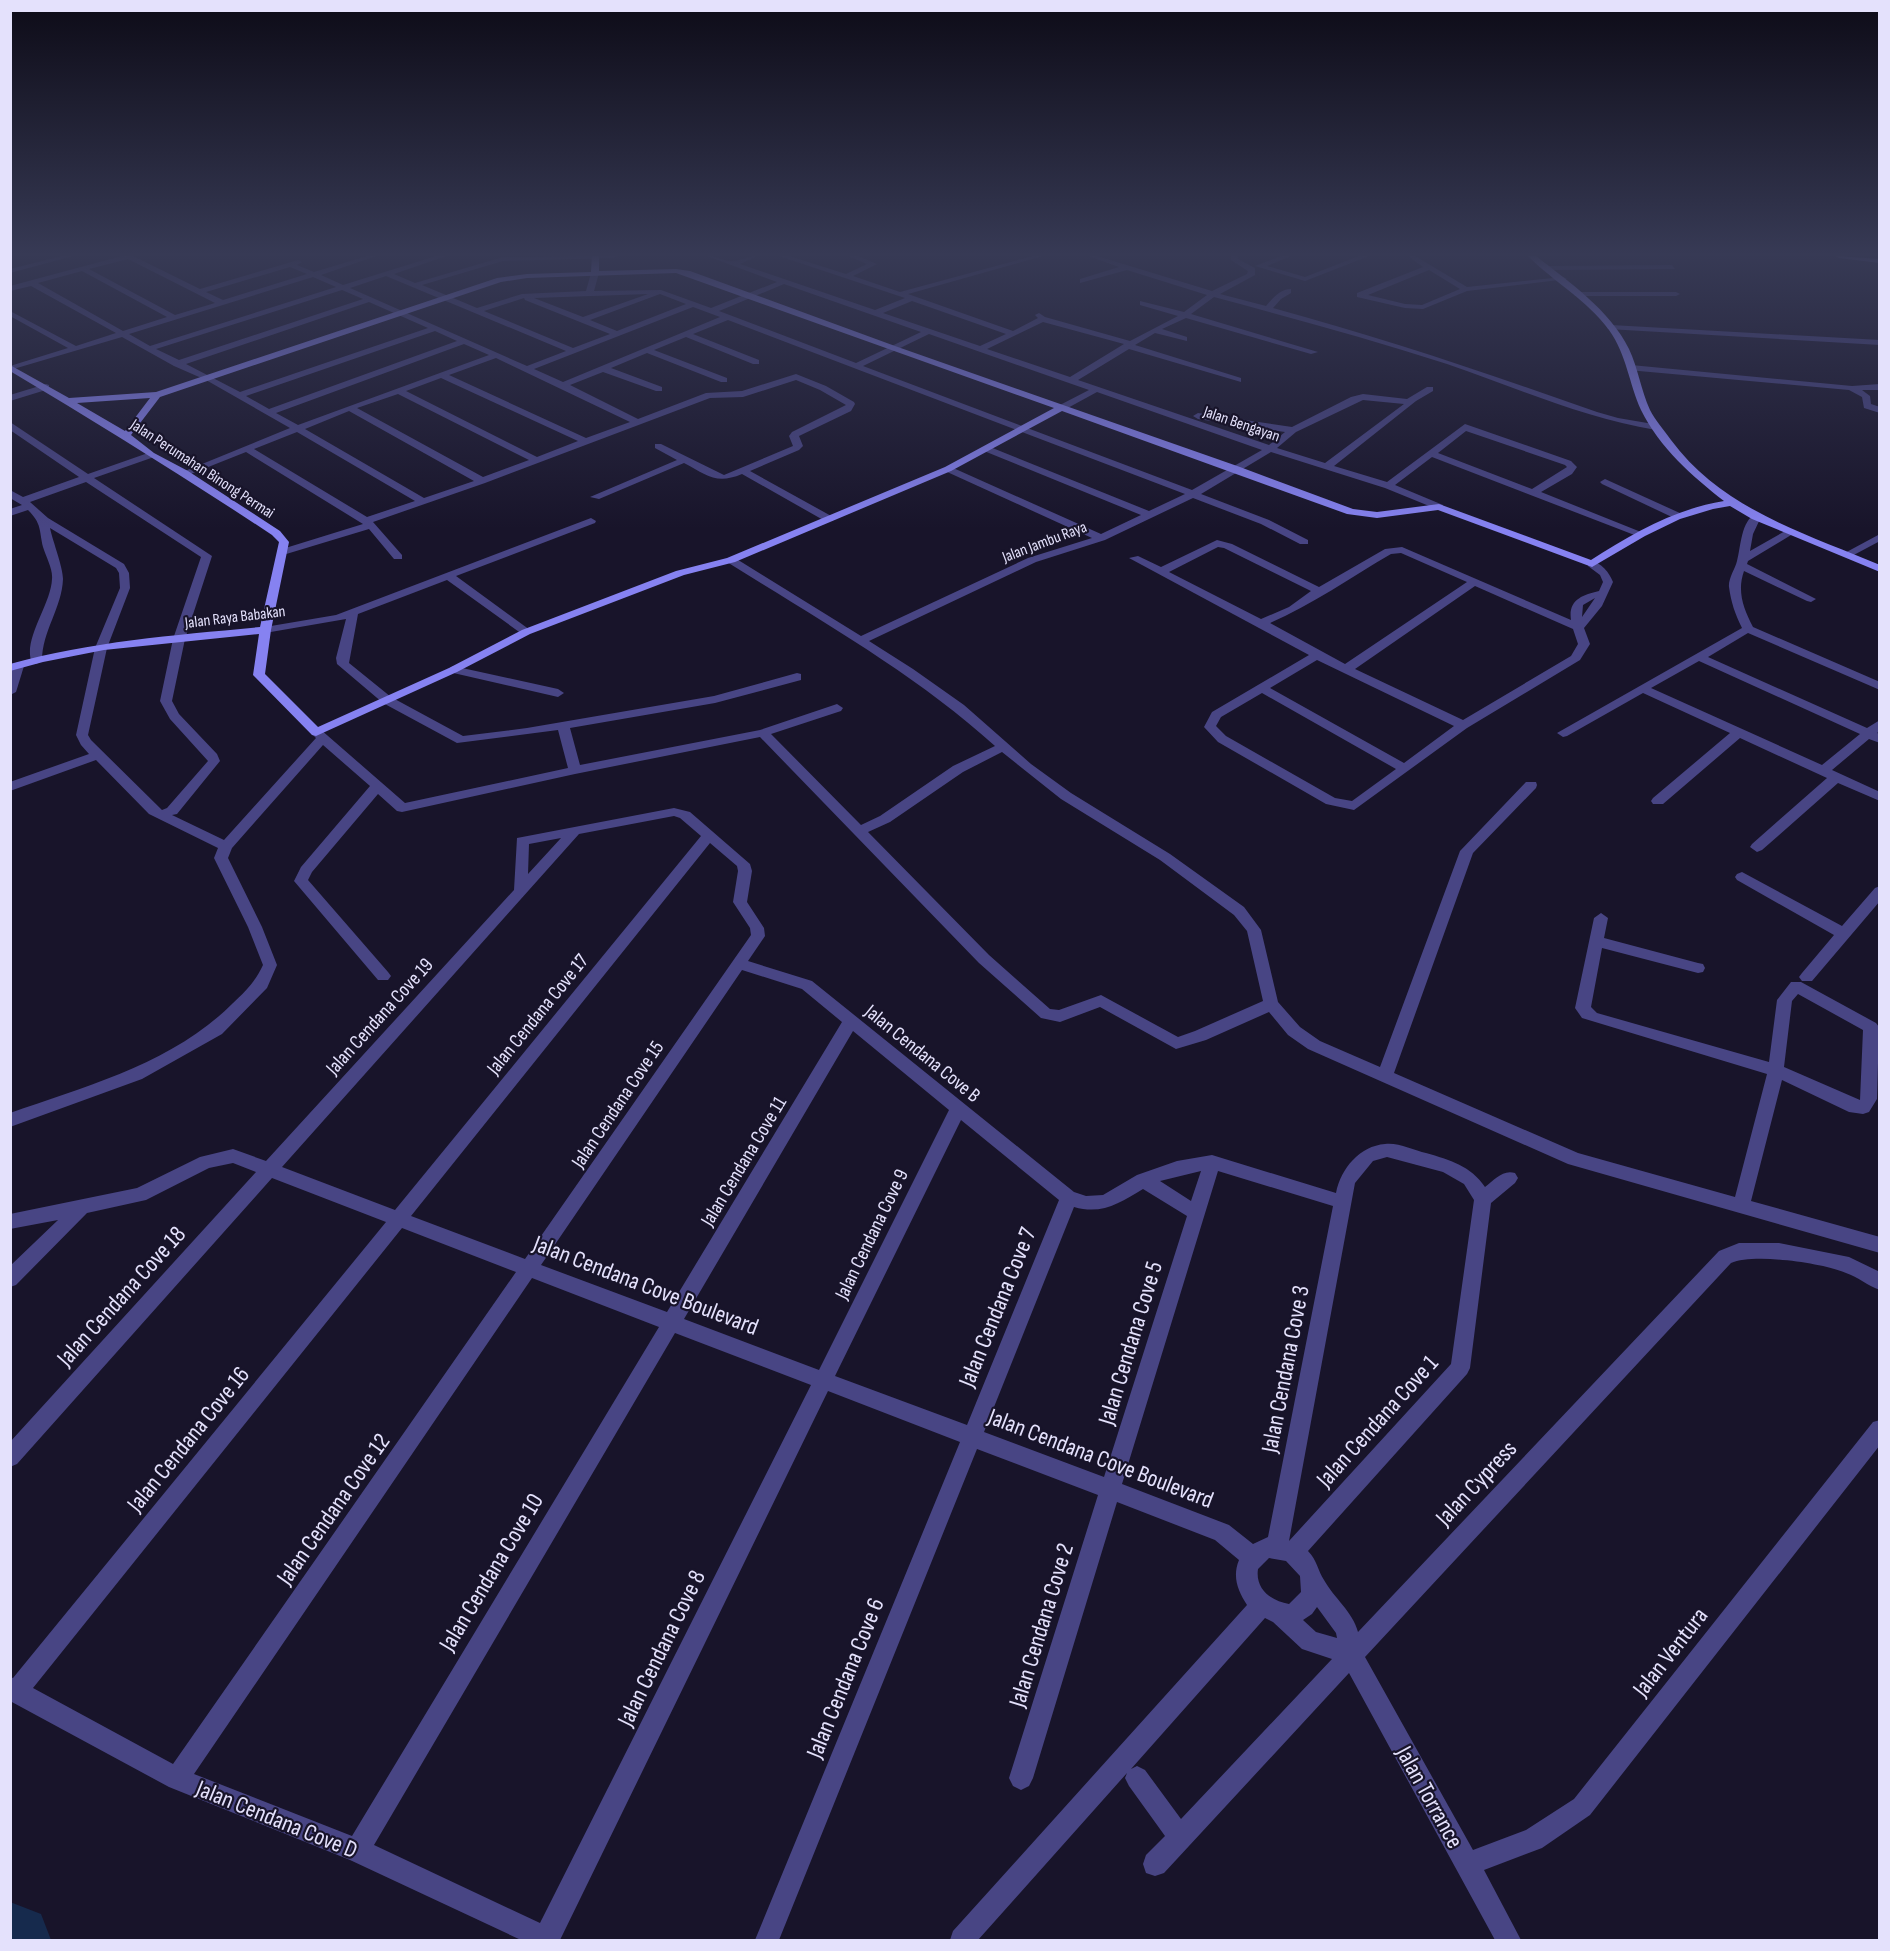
<svg xmlns="http://www.w3.org/2000/svg" width="1890" height="1951" font-family="'Sofia Sans Condensed',sans-serif">
<rect width="100%" height="100%" fill="#18142a"/>
<g fill="none" stroke-linecap="round" stroke-linejoin="round">
<polygon fill="#162a4d" fill-rule="evenodd" points="10,1902 41,1914 51,1940 10,1940"/>
<g fill="#484584" fill-rule="evenodd">
<polygon points="62,256 73,256 10,273 10,269"/>
<path d="M122,256h11l67,33 98,-29 4,2 -5,3 17,7 53,-16h9l-55,19 22,10 93,-29h10l-52,18 21,9 88,-26 114,-1 -3,2 -111,3 -81,24 55,23 45,-14 64,-3 5,-18 4,-2 4,2 -5,18 67,-1 50,18 66,-26 -70,-26c9,0 16,5 25,5 8,0 17,-5 25,-5l-17,8 135,46 30,-12 -126,-42h10l57,18 21,-10 -19,-8h10l19,8 -24,12 47,16 133,-36h10l-135,38 105,37 25,-13 -3,-3 4,-2 6,4 85,24 48,-25 -38,-11v-4l44,11 23,-17 -80,-25 -47,13v-4l39,-12 -31,-11h9l115,35 35,-17 1,-3 -17,-11v-4h6l1,3 17,9v7l-35,19 46,12c7,-8 14,-17 25,-17v4l-10,6 -8,9c110,30 217,66 324,104l21,6 41,7v4l-3,1c-73,-12 -139,-42 -209,-66 -77,-25 -155,-46 -233,-67l-23,17 127,38 -7,2 -125,-36 -24,11 25,8v4l-32,-8 -20,12 106,33v4l-112,-33 -51,31 191,65 16,-13 -87,-13 -5,-3 5,-3 94,14 59,-30 12,-3 44,5 20,-12h6v4l-17,10 -82,65 53,16 78,-58 106,37 6,6 -5,7 -31,18 105,42 -9,2 -205,-79 -37,28 48,20v4l-4,1 -54,-22 -114,-36 -70,42 68,26 39,20v4h-8l-39,-20 -68,-26 -88,42 -69,22 -167,79 44,28 51,36 67,59 40,29 99,61 74,53 17,23 17,72 22,25 20,14 60,26 80,-216 66,-69h10l1,3 -1,3 -63,65 -79,220 184,80 157,44 32,-123 -185,-56 -7,-10 19,-90 7,-5 7,5 -4,20 94,25 5,1 2,4 -2,4 -5,1 -96,-25 -11,59 6,6 172,49 8,-62 14,-18h10l75,41 3,4 -2,72 -8,13 -6,2 -14,-2 -67,-32 -31,121 129,36v16l-312,-89 -260,-115 -20,-14 -19,-23 -63,28 -30,9 -76,-42 -40,15 -19,-4 -62,-55 -219,-226 -185,37 -173,38 -5,-1 -19,-17 -66,78 -4,8 80,92 3,4 -3,4h-10l-84,-99 7,-14 69,-81 -47,-41 -91,103 -4,10 34,69 15,38 -10,23 -45,46 -80,45 -132,48v-14c77,-27 163,-50 222,-109 13,-12 23,-22 31,-39l-15,-38 -34,-69 4,-10 -69,-34 -53,-54 -86,31v-9l79,-28 -8,-9 -5,-10 19,-87 25,-60 -1,-15 -3,-5 -66,-40c3,14 13,39 13,51 -1,29 -21,52 -21,82l-6,3 -4,-1c-10,-23 19,-58 20,-84 1,-10 -6,-22 -9,-32 -4,-17 -1,-23 -15,-37l-18,6v-7l12,-4 -12,-7v-8l13,7 56,-20 -69,-47v-8l78,52 60,-21h6v4l-60,21 118,78 -27,83 -13,62 7,13 38,40 3,7 -43,53 -5,1 52,25 92,-102 -6,-6 6,-4 4,1 85,74 163,-35 -10,-38 -101,13 -74,-40 -46,-39 -1,-6 10,-39 -81,14 -6,-3 6,-3 71,-12 255,-97 5,3 -1,2 -139,53 74,54v4h-8l-75,-54 -89,34 -9,49 42,34 72,39 64,-8 187,-32 83,-23 4,1v6l-86,23 -145,25 10,37 180,-35 77,-26 6,4 -2,3 -70,23 90,91 19,-9 73,-50 42,-20c-81,-73 -176,-126 -268,-184v-4h8l126,78 167,-78 64,-20 -147,-67v-4h6l150,67 40,-19 -157,-64v-4h6l159,64 36,-17 -457,-174 -35,14 66,26v4h-6l-67,-27 -32,13 73,28v4h-6l-74,-29 -36,15 51,19v4h-6l-53,-19 -33,13 68,34 68,-26 36,-2 54,-17 30,12 28,16 1,2 -4,7 -52,25 4,10 -4,4 -49,21 83,46v4h-8l-83,-47c-26,11 -35,1 -58,-11l-85,36 -9,-2 87,-37 -22,-12v-4h6l63,31 69,-29 -4,-10 3,-4 54,-27 -26,-15 -24,-10 -53,17 -33,1 -225,85 -112,39 29,33v4h-8l-25,-30 -86,26 -5,-3 1,-2 84,-26 -117,-72 -58,23 -8,-2 110,-45 -84,-48 -32,-14 -52,-29 -112,33v-4l58,-18 -58,-32v-5l66,35 40,-13 -85,-47 -21,5v-5zM128,259l87,44 -40,12 -86,-46zM290,267l17,7 -84,26 -17,-8zM82,271l85,46 -44,14 -85,-48zM386,276l180,75 -39,15 -177,-78zM313,277l23,10 -186,59 -21,-12zM784,284l137,48 -65,31 -137,-52zM342,290l21,9 -184,61 -23,-11zM648,294l-65,23 -49,-19zM660,294l26,10 -69,27 -27,-11zM524,298l1,2 85,34 -37,14 -89,-37zM912,301l94,33 -26,12 -97,-33zM369,302l59,26 -188,64 -54,-28zM693,307l27,10 -157,65 -29,-13zM1043,322l81,22 -54,33 -83,-28zM435,331l22,10 -188,68 -23,-13zM929,334l160,56 -31,16v4h6l33,-18 165,58 -70,40 -329,-124zM464,344l25,11 -191,70 -22,-12zM496,358l134,64 -44,16 -137,-63zM441,378l137,63 -41,16 -131,-66zM398,394l131,66 -46,17 -126,-69zM1363,400l41,4 -79,59 -48,-15 19,-16zM349,411l125,70 -50,17 -119,-69zM1466,431l99,34 2,2 -35,22 -94,-36zM297,432l118,69 -48,16 -113,-68zM86,482l115,75 -28,82 -13,62 10,18 38,42 -41,47 -5,2 -71,-70 -3,-5 19,-87 23,-60 -1,-15 -5,-9 -76,-46 -18,-16zM1002,752l59,47 99,61 74,55 13,16 16,70 -68,30 -17,6 -77,-42 -42,15 -9,-1 -61,-54 -121,-123 22,-10 73,-50zM1798,994l65,36 -3,70 -76,-33 8,-66z"/>
<polygon points="1281,256 1291,256 1267,266 1305,277 1359,256 1369,256 1305,281 1255,266"/>
<path d="M1408,256h7l52,31 96,-10 4,2 -100,12 -44,18 -18,-1 -48,-11v-4l66,-26zM1429,270l31,19 -38,16 -17,-1 -37,-9z"/>
<polygon points="1672,265 1675,269 1549,270 1545,268 1549,266"/>
<polygon points="1578,292 1676,292 1680,294 1676,296 1575,296 1574,294"/>
<polygon points="1611,325 1880,340 1880,345 1608,329 1607,327"/>
<polygon points="1631,365 1852,386 1880,384 1880,390 1862,390 1870,396 1871,404 1880,407 1880,413 1864,408 1862,397 1849,390 1628,370 1627,368"/>
<polygon points="46,384 49,385 49,389 10,401 10,395"/>
<polygon points="1605,479 1682,514 1683,516 1674,518 1602,484 1600,482"/>
<path d="M1756,514l5,3 -8,17 -3,17 37,-21 9,2 -48,29 -1,3 69,35 -5,3 -4,-1 -63,-30c-7,20 -1,37 9,56l127,55v8l-132,-57 -40,24 159,71 13,-8v11l-3,2 3,1v9l-11,-4 -37,31 48,22v9l-42,-18 -76,67 -5,2 -7,-5 2,-3 75,-66 -87,-40 -77,66h-10l-2,-3 2,-3 77,-65 -87,-40 -76,43 -4,1 -6,-4 185,-105c-7,-14 -11,-26 -13,-41 -1,-8 6,-18 8,-26 4,-14 4,-41 19,-47zM1699,661l161,73 -38,31 -171,-77z"/>
<polygon points="1880,534 1880,541 1850,557 1841,555"/>
<path d="M1217,540l15,4 87,43 66,-38 17,-2 169,73c-3,-20 11,-25 28,-29l4,-9 -3,-7 -12,-9v-4c12,-2 21,10 25,20l-11,24 -18,22 6,16 -10,16 -113,68 -113,82 -28,-6 -108,-62 -14,-15 8,-15 97,-57 -180,-97 9,-2 23,11zM1218,547l6,1 87,43 -22,16 -28,12 -92,-47zM1401,553l66,29 -122,82 -75,-41c42,-18 81,-46 121,-69zM1475,586l98,43 5,15 -7,12 -108,64 -108,-51zM1595,598l-13,19 1,-12zM1317,660l137,66 -50,37 -134,-75zM1262,693l134,76 -44,32 -17,-3 -109,-62 -10,-10 5,-9z"/>
<polygon points="18,662 24,666 16,692 10,695 10,671 14,664"/>
<polygon points="453,666 558,689 564,693 558,697 449,672 447,670"/>
<path d="M674,808l16,4 60,52 2,7 -5,31 17,26 1,8 -17,25 64,20 262,211 12,4 17,-1 34,-20 40,-14 35,-6 124,38c5,-25 24,-47 49,-49 12,-2 29,6 41,9 24,7 45,13 59,34 9,-7 18,-18 30,-14l3,5 -3,5 -24,20 -21,165 -3,6 -159,177c9,9 10,20 16,29 10,18 29,32 34,52l361,-381 20,-8h40l70,14 31,15v18c-12,-4 -22,-13 -34,-17 -23,-10 -92,-20 -115,-10l-366,394 108,193 53,-20 48,-31 299,-377 7,-2v25l-290,370 -48,33 -58,22 37,70h-26l-146,-267 -185,200 -9,3 -9,-3 -3,-9 3,-9 19,-19 -36,-50 -4,-8 2,-5 -149,167h-28l3,-9 294,-326c-9,-14 -15,-28 -8,-45l-24,-20 -98,-38 -84,276 -4,8 -8,4 -8,-4 -4,-8 89,-283 -121,-46 -198,491h-24l205,-498 -132,-51 -268,549h-39l-171,-80 -181,-73 -159,-86v-24l3,1 373,-456 -114,-44 -255,286 -7,3v-25l246,-270 -23,-9 -24,5 -63,32 -59,13 -71,72 -6,2v-21l48,-46 -48,9v-15l127,-26 63,-31 33,-8 33,12 248,-271 3,-52zM674,816l6,2 21,18 -306,374 -113,-43 297,-333zM561,838l-33,36 1,-30zM710,843l27,23 1,5 -5,31 17,26 1,7 -226,324 -114,-43zM742,970l60,19 40,33 -175,290 -126,-47zM853,1031l96,79 -130,260 -135,-51zM961,1120l98,80 -92,225 -132,-49zM1387,1157l56,15 21,12 10,16 -23,164 -162,177 66,-358 18,-22zM1201,1171l-10,30 -31,-20zM1218,1171l115,35 -65,331 -15,7 -24,-19 -107,-41zM1143,1189l44,27 -83,261 -120,-45 90,-225c28,8 46,-4 69,-18zM402,1228l114,44 -343,492 -140,-76zM532,1278l127,49 -307,509 -158,-62zM675,1333l136,52 -271,538 -166,-78zM1269,1558l17,3 14,15 1,16 -12,12c-18,-3 -34,-15 -31,-35zM1317,1607l19,26 1,5 -21,-6 -13,-12 9,-6zM1265,1618l8,4 29,27 30,10 -151,160 -36,-49 -8,-4 -6,3z"/>
<polygon points="1742,872 1842,926 1875,888 1880,886 1880,901 1812,981 1802,981 1799,977 1802,973 1834,935 1737,880 1735,877 1737,874"/>
</g>
<g fill="#8682f1" fill-rule="evenodd">
<path d="M592,256h7v15l77,-2 14,2 205,75 345,121 113,42 24,3 62,-8 152,56c41,-26 83,-51 133,-59 -31,-24 -65,-54 -83,-91 -12,-26 -14,-55 -32,-80 -22,-30 -55,-48 -81,-74h8c33,26 74,54 93,93 9,19 12,41 21,61 5,10 14,20 21,30 51,69 133,93 209,125v7l-128,-53 -22,-13 -17,3 -33,10 -35,17 -53,31 -154,-57 -61,8 -30,-4 -285,-103 -111,60 -216,91 -51,13 -154,59 -73,38 -141,64 -4,-1 -59,-60 6,-41 -155,16 -61,12 -33,9v-7c82,-23 166,-29 250,-37l19,-85 -7,-7c-86,-57 -173,-111 -262,-164v-6l59,33 87,-6 341,-114 30,-4 64,-2zM676,273l378,135 -109,59 -218,91 -51,13 -154,59 -73,38 -131,59 -53,-53 6,-44 18,-88 -9,-11 -92,-60 -34,-18 -23,-18 29,-38 341,-115 26,-4zM150,398l-25,33 -48,-28z"/>
<polygon points="1836,256 1880,259 1880,263 1839,258"/>
</g>
</g>
<linearGradient id="sky" x2="0" y2="1"><stop stop-color="#0d0b17"/><stop offset="0.48" stop-color="#373a55"/><stop offset="1" stop-color="#373a55" stop-opacity="0"/></linearGradient>
<rect width="1890" height="529" fill="url(#sky)"/>
<g text-anchor="middle" stroke-width="4.5" stroke-linejoin="round" paint-order="stroke">
<g font-size="16" fill="#e4e1fc" stroke="#18142a">
<text transform="translate(1242 423) rotate(19)" y="6">Jalan Bengayan</text>
<text transform="translate(203 468) rotate(33)" y="6">Jalan Perumahan Binong Permai</text>
<text transform="translate(1044 541) rotate(-21)" y="6">Jalan Jambu Raya</text>
<text transform="translate(235 616) rotate(-7)" y="6">Jalan Raya Babakan</text>
</g>
<g font-size="20" fill="#e4e1fc" stroke="#18142a">
<text transform="translate(537 1014) rotate(-51)" y="7">Jalan Cendana Cove 17</text>
<text transform="translate(379 1016) rotate(-48)" y="7">Jalan Cendana Cove 19</text>
<text transform="translate(923 1053) rotate(39)" y="7">Jalan Cendana Cove B</text>
<text transform="translate(617 1104) rotate(-56)" y="7">Jalan Cendana Cove 15</text>
<text transform="translate(743 1161) rotate(-59)" y="7">Jalan Cendana Cove 11</text>
<text transform="translate(871 1234) rotate(-64)" y="7">Jalan Cendana Cove 9</text>
</g>
<g font-size="24" fill="#e4e1fc" stroke="#18142a">
<text transform="translate(646 1285) rotate(21)" y="8">Jalan Cendana Cove Boulevard</text>
<text transform="translate(121 1296) rotate(-48)" y="8">Jalan Cendana Cove 18</text>
<text transform="translate(997 1307) rotate(-68)" y="8">Jalan Cendana Cove 7</text>
<text transform="translate(1130 1343) rotate(-73)" y="8">Jalan Cendana Cove 5</text>
<text transform="translate(1285 1369) rotate(-79)" y="8">Jalan Cendana Cove 3</text>
<text transform="translate(1377 1421) rotate(-48)" y="8">Jalan Cendana Cove 1</text>
<text transform="translate(188 1439) rotate(-51)" y="8">Jalan Cendana Cove 16</text>
<text transform="translate(1101 1458) rotate(21)" y="8">Jalan Cendana Cove Boulevard</text>
<text transform="translate(1476 1483) rotate(-47)" y="8">Jalan Cypress</text>
<text transform="translate(333 1509) rotate(-55)" y="8">Jalan Cendana Cove 12</text>
<text transform="translate(491 1572) rotate(-59)" y="8">Jalan Cendana Cove 10</text>
<text transform="translate(1041 1625) rotate(-73)" y="8">Jalan Cendana Cove 2</text>
<text transform="translate(661 1648) rotate(-64)" y="8">Jalan Cendana Cove 8</text>
<text transform="translate(1670 1652) rotate(-52)" y="8">Jalan Ventura</text>
<text transform="translate(845 1678) rotate(-68)" y="8">Jalan Cendana Cove 6</text>
<text transform="translate(1430 1797) rotate(61)" y="8">Jalan Torrance</text>
<text transform="translate(277 1819) rotate(22)" y="8">Jalan Cendana Cove D</text>
</g>
</g>
<rect width="1890" height="1951" fill="none" stroke="#e4e1fc" stroke-width="24"/>
</svg>
